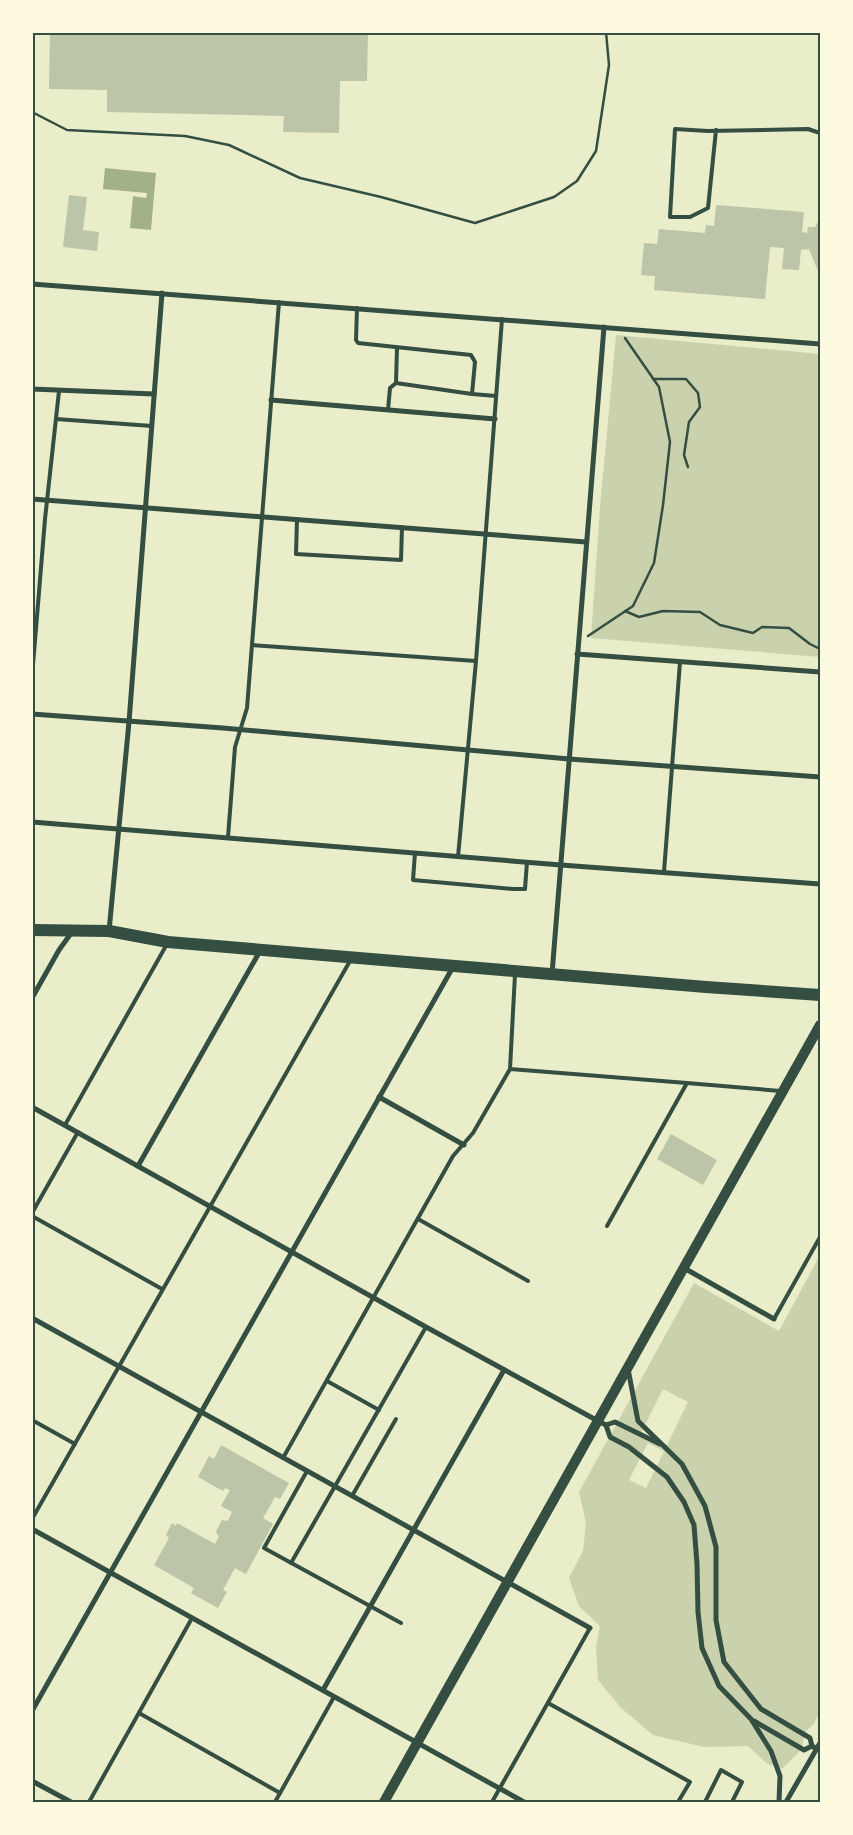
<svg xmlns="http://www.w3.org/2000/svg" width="853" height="1835" font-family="Karla,sans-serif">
<rect width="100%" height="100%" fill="#e9edc9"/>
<g fill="#cad2ad" fill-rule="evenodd">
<polygon points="616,335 820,354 820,657 591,638 600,507"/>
<path d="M820,1255v457l-7,13 -7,6 -5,19 -19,19 -16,-6 -18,-17 -44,1 -51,-12 -32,-27 -23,-28 -2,-33 4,-21 -21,-20 -10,-28 14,-27 3,-28 -7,-31 115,-209 85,48zM663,1389l25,13 -21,43 -26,-12zM648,1443l16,8 -18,37 -17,-8z"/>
</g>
<polygon fill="#a3b18a" points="105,168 156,173 151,230 130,228 133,196 146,198 147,193 103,189"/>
<g fill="#bcc5a7">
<polygon points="50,32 368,32 367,81 340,81 339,133 283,132 284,116 107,112 107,90 49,89"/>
<polygon points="69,195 87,197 83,230 99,232 97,251 63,247"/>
<polygon points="716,205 804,212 802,232 807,233 808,227 815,227 820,218 820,276 809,249 801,250 799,270 782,269 784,248 770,247 765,299 654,290 655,276 641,275 644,243 657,244 659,229 705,233 706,225 714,226"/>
<polygon points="671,1134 717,1160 703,1185 657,1159"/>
<polygon points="221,1445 289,1483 280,1499 275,1497 263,1518 273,1524 246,1574 235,1568 223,1590 227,1592 218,1608 191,1593 194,1588 154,1565 169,1538 166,1535 172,1523 176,1526 177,1523 215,1544 219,1536 217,1534 216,1531 222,1520 228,1521 232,1512 221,1506 230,1490 225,1488 223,1491 198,1477 209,1456 214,1459"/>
</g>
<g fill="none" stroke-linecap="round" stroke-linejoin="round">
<g stroke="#344e41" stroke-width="2.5">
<polyline points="32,112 67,130 185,136 229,145 300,178 381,197 475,223 554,197 577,181 596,151 609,65 606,32"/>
<polyline points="653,379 686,379 698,393 700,407 689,422 684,455 688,467"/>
<polyline points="625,611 639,617 663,611 700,612 720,625 753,633 762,627 789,628 810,644 820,649"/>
<polyline points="588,636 633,606 654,563 663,505 670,442 659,387 625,338"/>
</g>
<g stroke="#344e41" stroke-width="4">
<polyline points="716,130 708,208 690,217 670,217 675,129 708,131 808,129 820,133"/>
<polyline points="357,308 356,340 358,343 471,355 475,362 472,394 496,396"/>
<polyline points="397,348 396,383 472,394"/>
<polyline points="388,410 390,388 396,383"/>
<polyline points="56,419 152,426"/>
<polyline points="297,519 296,554 401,560 402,527"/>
<polyline points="252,645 476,661"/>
<polyline points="32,677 45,519 59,391"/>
<polyline points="32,717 32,744"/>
<polyline points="228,837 235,747 247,708 279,302"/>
<polyline points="415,853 413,880 513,889 525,889 527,862"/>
<polyline points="458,857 476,661 502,319"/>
<polyline points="664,872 680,662"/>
<polyline points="510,1069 515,974"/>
<polyline points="65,1125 167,944"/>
<polyline points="32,1213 78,1132"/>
<polyline points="32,1216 162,1289"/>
<polyline points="418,1219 528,1281"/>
<polyline points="607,1226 687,1083 781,1091"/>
<polyline points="774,1319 820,1237"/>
<polyline points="327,1381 379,1410"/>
<polyline points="32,1420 75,1444"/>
<polyline points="283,1458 453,1156 473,1133 510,1069 687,1083"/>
<polyline points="307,1471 264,1548 401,1623"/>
<polyline points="352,1496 396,1419"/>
<polyline points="32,1519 350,961"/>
<polyline points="291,1563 426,1327"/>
<polyline points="548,1703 690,1782 678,1802"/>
<polyline points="139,1713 280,1793"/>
<polyline points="89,1802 192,1618"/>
<polyline points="275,1802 334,1697"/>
<polyline points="492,1802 590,1628"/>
<polyline points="705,1802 721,1770 742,1782 732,1802"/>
</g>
<g stroke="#344e41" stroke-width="5">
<polyline points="32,284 820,344"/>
<polyline points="32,389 154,394"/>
<polyline points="271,400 495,419"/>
<polyline points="32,499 586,542"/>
<polyline points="577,654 820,672"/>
<polyline points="32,714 223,728 569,759 820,777"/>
<polyline points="32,822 561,865 820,884"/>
<polyline points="109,931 129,722 162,293"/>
<polyline points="552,974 604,327"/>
<polyline points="32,998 59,950 72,932"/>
<polyline points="379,1097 464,1145"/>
<polyline points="32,1107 426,1327 598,1421 606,1425 615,1422 660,1444"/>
<polyline points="138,1166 260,951"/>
<polyline points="684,1268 774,1319"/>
<polyline points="32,1318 590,1628"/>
<polyline points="628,1369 638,1421 682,1464 705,1506 716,1547 716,1620 724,1662 761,1709 810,1738 812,1746 817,1749"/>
<polyline points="606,1425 610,1437 629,1447 667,1477 684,1502 694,1525 697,1564 698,1612 702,1648 719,1686 751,1719 771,1751 780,1776 779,1802"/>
<polyline points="32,1529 524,1802"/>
<polyline points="323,1690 504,1370"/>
<polyline points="32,1711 453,967"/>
<polyline points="754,1721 804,1750 812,1746"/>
<polyline points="32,1781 71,1802"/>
<polyline points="786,1802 820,1743"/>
</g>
<polyline stroke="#344e41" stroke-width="10" points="384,1802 820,1025"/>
<polyline stroke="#344e41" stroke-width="12" points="32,930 109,931 168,942 706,987 820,995"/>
</g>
<rect width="853" height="1835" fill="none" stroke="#fefae0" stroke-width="68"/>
<rect x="34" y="34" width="785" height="1767" fill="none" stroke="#344e41" stroke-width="2"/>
</svg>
